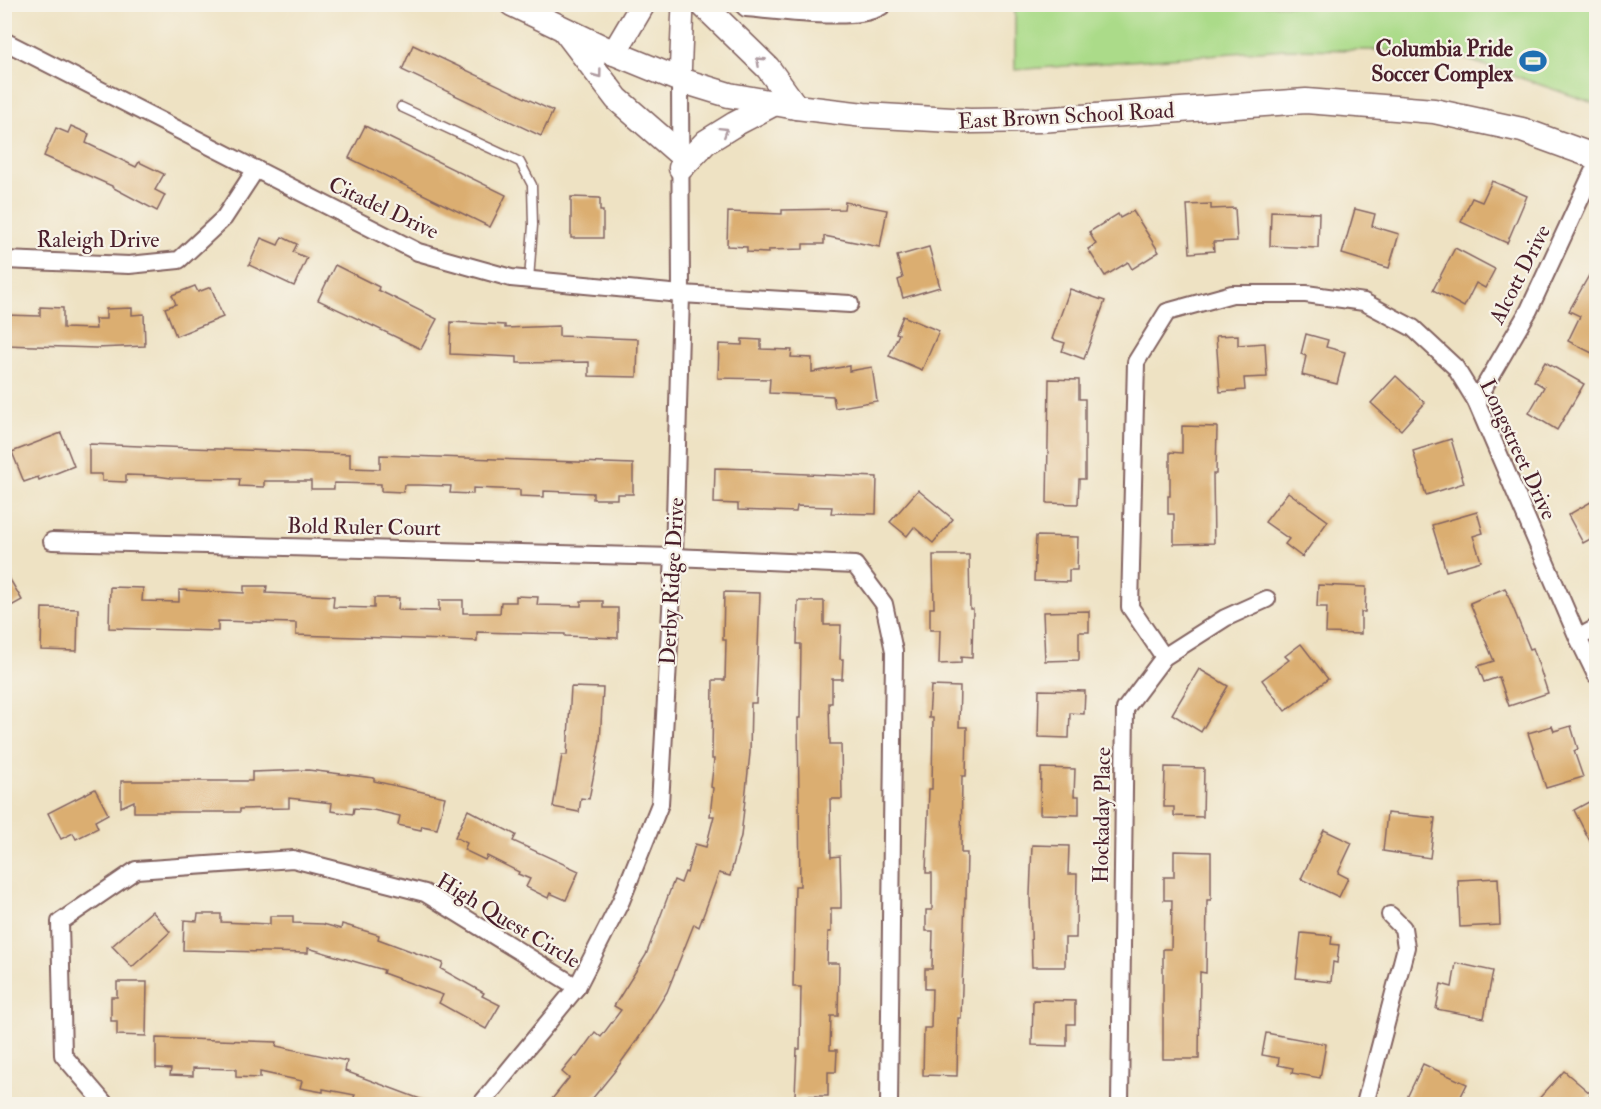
<svg xmlns="http://www.w3.org/2000/svg" width="1601" height="1109" font-family="'IM FELL Double Pica',serif">
<rect width="100%" height="100%" fill="#f7f3e8"/>
<filter id="ink" filterUnits="userSpaceOnUse"><feTurbulence type="fractalNoise" baseFrequency=".0167" numOctaves="2"/><feDisplacementMap in="SourceGraphic" scale="12" xChannelSelector="R" yChannelSelector="G"/><feConvolveMatrix kernelMatrix="1 2 1 2 8 2 1 2 1" color-interpolation-filters="sRGB"/></filter>
<filter id="wash" filterUnits="userSpaceOnUse"><feTurbulence type="fractalNoise" baseFrequency=".008" numOctaves="4" result="noise"/><feDisplacementMap in="SourceGraphic" scale="24" xChannelSelector="R" yChannelSelector="G"/><feGaussianBlur stdDeviation="1.35" result="paint"/><feColorMatrix in="noise" values="0 0 0 0 0 0 0 0 0 0 0 0 0 0 0 0 0 1.4 0 .05"/><feComposite in="paint" operator="in"/></filter>
<g filter="url(#wash)">
<rect width="100%" height="100%" fill="#eee2c3"/>
<polygon fill="#abdb89" stroke="#7a7d5a" stroke-width="1.5" points="1015,5 1596,5 1596,104 1443,51 1285,49 1015,70"/>
<g id="blocks">
<g fill="#dbae71">
<polygon points="413,45 553,111 541,136 402,70"/>
<polygon points="71,126 89,134 86,143 136,167 139,162 164,174 155,190 165,195 157,211 112,187 112,186 44,156 56,128 68,133"/>
<polygon points="365,126 506,195 490,227 349,158"/>
<polygon points="1492,181 1527,196 1507,243 1461,222 1472,198 1482,202"/>
<polygon points="571,197 600,198 600,211 603,211 603,238 571,238"/>
<polygon points="845,202 887,210 880,247 824,236 824,244 803,244 803,249 768,250 768,253 747,252 747,247 727,246 728,212 782,214 782,210 844,209"/>
<polygon points="1211,204 1211,209 1235,208 1237,241 1213,242 1214,251 1190,253 1187,205"/>
<polygon points="1355,209 1375,214 1372,226 1399,234 1389,268 1342,254"/>
<polygon points="1133,211 1159,252 1132,269 1128,262 1105,276 1088,249 1096,244 1089,232 1118,214 1120,218"/>
<polygon points="1271,211 1319,213 1318,248 1270,246"/>
<polygon points="282,237 297,244 293,252 307,258 294,286 249,265 261,238 278,245"/>
<polygon points="929,247 940,287 903,298 898,280 903,278 897,256"/>
<polygon points="1455,248 1495,269 1485,288 1476,283 1464,307 1433,290"/>
<polygon points="1596,263 1596,355 1568,341 1580,316 1569,311"/>
<polygon points="335,265 379,287 378,290 437,319 421,349 318,300"/>
<polygon points="195,286 198,292 211,287 223,317 176,336 165,308 176,304 172,295"/>
<polygon points="1070,289 1105,301 1084,359 1062,351 1065,343 1052,339"/>
<polygon points="40,307 63,308 63,328 96,329 95,319 106,319 106,309 132,308 132,315 144,314 145,346 96,348 4,345 4,315 40,316"/>
<polygon points="903,316 939,331 922,370 889,356 899,334 896,333"/>
<polygon points="451,322 505,325 505,328 559,326 559,336 638,339 637,377 589,376 589,362 517,363 517,357 450,354"/>
<polygon points="1306,334 1328,340 1326,347 1345,352 1337,384 1302,375 1306,356 1301,354"/>
<polygon points="1238,335 1238,345 1265,343 1267,377 1244,378 1245,390 1220,392 1216,336"/>
<polygon points="742,339 761,340 761,349 792,350 791,357 812,358 812,372 849,366 849,371 872,367 877,401 835,408 833,396 769,393 770,379 718,378 719,344 742,345"/>
<polygon points="1545,362 1584,384 1557,430 1529,413 1544,387 1534,381"/>
<polygon points="1396,376 1425,403 1401,430 1371,403"/>
<polygon points="1049,379 1079,380 1079,399 1085,399 1085,479 1079,479 1078,504 1047,503"/>
<polygon points="1182,426 1217,427 1216,474 1213,474 1214,543 1174,544 1174,514 1168,514 1168,496 1170,496 1170,452 1182,453"/>
<polygon points="61,433 74,466 39,480 38,477 24,482 12,452"/>
<polygon points="1451,439 1464,483 1426,495 1413,451"/>
<polygon points="89,444 350,454 350,468 380,469 380,455 633,464 633,494 617,494 617,499 593,499 593,493 544,491 544,497 520,496 520,490 473,488 473,494 450,493 451,486 419,485 404,485 403,492 381,491 381,484 334,483 334,489 311,489 311,481 264,481 264,487 239,486 240,479 171,478 157,476 126,475 126,482 102,481 102,474 89,474"/>
<polygon points="715,468 752,469 752,471 760,472 877,477 876,514 831,513 832,507 797,506 796,512 738,510 738,504 714,503"/>
<polygon points="918,490 953,519 933,543 914,527 907,536 890,522"/>
<polygon points="1288,492 1328,521 1302,557 1285,544 1289,539 1265,522"/>
<polygon points="1596,499 1596,536 1583,543 1568,515"/>
<polygon points="1477,512 1483,533 1473,536 1481,561 1446,571 1432,525"/>
<polygon points="1036,536 1078,537 1077,570 1069,570 1069,582 1034,581"/>
<polygon points="933,555 969,555 970,609 973,609 972,658 961,657 961,663 939,664 940,630 930,630 930,608 934,608"/>
<polygon points="4,569 22,600 4,610"/>
<polygon points="1318,585 1366,587 1365,612 1361,612 1361,634 1326,633 1327,607 1317,607"/>
<polygon points="244,586 267,586 266,593 334,596 333,607 374,608 374,598 399,598 398,610 439,611 439,600 463,600 463,613 500,613 501,602 516,602 516,596 538,597 537,605 581,606 581,601 603,601 603,608 618,608 618,638 565,636 565,634 477,632 477,641 296,635 296,623 218,621 218,631 109,628 110,587 143,588 142,601 179,602 179,590 244,593"/>
<polygon points="1505,588 1530,649 1533,648 1548,693 1509,706 1499,677 1484,682 1478,666 1494,661 1470,603"/>
<polygon points="724,592 760,593 756,703 751,703 750,753 741,836 730,876 719,873 699,927 694,924 667,992 640,1036 614,1072 588,1104 548,1104 569,1078 562,1072 575,1056 577,1057 595,1032 601,1037 621,1010 614,1006 646,955 674,880 681,883 685,872 687,873 695,844 706,847 714,816 710,816 713,788 711,787 714,759 712,759 713,680 725,680 726,640 723,640"/>
<polygon points="798,601 824,601 824,625 841,625 840,659 843,659 842,679 832,679 832,703 829,703 830,744 841,744 842,799 830,799 831,857 840,856 841,894 841,908 831,908 831,932 828,932 827,963 839,963 838,1016 831,1016 830,1050 837,1050 836,1072 828,1072 828,1096 795,1096 797,1049 800,1049 801,987 793,987 795,886 800,886 798,718 800,718 801,644 797,644"/>
<polygon points="42,608 78,609 77,651 41,650"/>
<polygon points="1089,611 1089,632 1079,632 1079,660 1045,661 1043,612"/>
<polygon points="1301,644 1328,679 1285,711 1262,680 1289,660 1285,656"/>
<polygon points="1199,669 1228,686 1201,732 1172,714"/>
<polygon points="931,686 960,687 959,727 967,727 966,776 962,776 961,853 967,853 966,898 965,898 961,1018 958,1018 957,1076 923,1075 924,1028 931,1028 932,989 925,989 925,969 932,969 933,931 926,931 926,910 932,910 932,873 926,873 929,789 932,789 933,718 929,718"/>
<polygon points="571,687 603,688 600,742 589,799 581,798 579,812 553,807 562,755 567,755"/>
<polygon points="1039,690 1085,691 1084,714 1070,713 1069,738 1038,737"/>
<polygon points="1552,726 1554,731 1571,726 1578,749 1574,751 1583,777 1546,788 1528,733"/>
<polygon points="1165,767 1204,768 1203,817 1174,816 1174,807 1164,807"/>
<polygon points="1041,768 1075,769 1074,796 1079,796 1079,815 1040,814"/>
<polygon points="308,770 374,778 374,781 445,797 437,829 422,826 421,830 398,825 400,816 373,810 354,808 353,814 331,811 332,803 289,798 289,808 240,809 240,812 134,812 134,801 121,807 121,781 252,781 252,772"/>
<polygon points="95,789 108,814 95,821 98,828 76,839 73,833 61,839 48,813"/>
<polygon points="1596,798 1596,853 1574,810"/>
<polygon points="468,810 516,835 513,841 579,871 566,900 550,893 548,898 526,887 530,879 518,874 519,872 487,856 485,860 464,850 467,843 455,837"/>
<polygon points="1387,813 1435,818 1430,858 1383,851"/>
<polygon points="1324,830 1352,843 1338,873 1348,878 1339,897 1301,879"/>
<polygon points="1032,845 1069,846 1068,874 1077,874 1076,938 1065,938 1065,967 1032,967 1030,895"/>
<polygon points="1174,851 1211,852 1211,900 1207,900 1206,973 1200,972 1199,1059 1163,1059 1163,949 1171,949 1172,900 1164,900 1164,877 1174,877"/>
<polygon points="1498,878 1500,925 1460,927 1458,880"/>
<polygon points="152,911 170,932 132,967 112,946"/>
<polygon points="198,914 221,914 221,922 270,924 270,916 293,916 293,923 323,924 341,929 342,924 379,935 378,939 443,963 441,969 484,993 482,996 500,1005 486,1029 439,1003 443,995 383,973 384,970 308,948 308,953 183,950 184,920 197,921"/>
<polygon points="1301,933 1332,936 1331,944 1339,945 1337,963 1333,962 1331,982 1296,978"/>
<polygon points="1456,963 1493,971 1484,1018 1436,1009 1441,984 1452,987"/>
<polygon points="117,982 147,982 146,1036 117,1035 117,1021 111,1021 111,997 117,997"/>
<polygon points="1033,1000 1075,1001 1075,1024 1067,1024 1067,1046 1032,1045"/>
<polygon points="1266,1033 1326,1044 1320,1078 1292,1073 1293,1068 1278,1065 1279,1058 1262,1055"/>
<polygon points="156,1038 277,1042 276,1046 347,1061 345,1071 431,1103 431,1104 351,1104 355,1095 323,1089 323,1092 300,1088 302,1081 260,1072 260,1078 236,1077 236,1069 193,1068 193,1076 170,1075 171,1069 156,1068"/>
<polygon points="1423,1064 1467,1084 1457,1104 1404,1104"/>
<polygon points="1564,1071 1591,1094 1582,1104 1534,1104"/>
</g>
</g>
</g>
<g filter="url(#ink)">
<use href="#blocks" fill-opacity="0" stroke="#836360" stroke-width="1.5"/>
<g fill="none" stroke-linecap="round" stroke-linejoin="round">
<defs>
<polyline id="service" points="401,107 520,162 532,185 533,225 529,280"/>
<g id="minor">
<path d="M742,4l4,4c27,2 119,16 138,-4"/>
<polyline points="4,41 418,252 511,278 681,294 850,304"/>
<polyline points="4,260 129,265 179,260 224,218 256,169"/>
<polyline points="1476,401 1529,310 1596,165"/>
<polyline points="52,541 674,557 855,565 884,604 894,651 889,1104"/>
<polyline points="1578,638 1596,628"/>
<polyline points="1164,657 1130,607 1136,362 1167,312 1232,294 1306,294 1364,302 1413,328 1455,367 1476,401 1578,638 1596,675"/>
<polyline points="105,1104 63,1055 60,922 136,870 293,859 425,893 577,987"/>
<polyline points="481,1104 577,987 621,901 660,804 674,557 681,294 680,80"/>
<polyline points="1120,1104 1125,709 1164,657 1225,618 1267,599"/>
<polyline points="1365,1104 1406,947 1403,928 1390,915"/>
</g>
<polyline id="tertiary" points="680,80 683,4"/>
<g id="secondary">
<polyline points="512,4 614,53 680,80 729,95 796,107 864,115 970,121 1039,120 1306,101 1434,111 1522,130 1596,157"/>
<polyline points="702,4 768,68 796,107"/>
<polyline points="566,32 617,99 680,154"/>
<polyline points="614,53 643,4"/>
<polyline points="681,168 706,142 735,124 775,103"/>
</g>
</defs>
<use href="#service" stroke="#836360" stroke-width="11"/>
<use href="#minor" stroke="#836360" stroke-width="20"/>
<use href="#tertiary" stroke="#836360" stroke-width="24"/>
<use href="#secondary" stroke="#836360" stroke-width="27"/>
<use href="#service" stroke="#fff" stroke-width="8"/>
<use href="#minor" stroke="#fff" stroke-width="16"/>
<use href="#tertiary" stroke="#fff" stroke-width="21"/>
<use href="#secondary" stroke="#fff" stroke-width="24"/>
</g>
<defs><path id="oneway-chevron" d="M-2-3.5L2.5 0L-2 3.5" fill="none" stroke-width="1.6" stroke-linecap="round" stroke-linejoin="round" transform="scale(1.5)"/></defs>
<g stroke="#ae9aa0">
<use href="#oneway-chevron" transform="translate(760 61) rotate(-137)"/>
<use href="#oneway-chevron" transform="translate(598 74) rotate(53)"/>
<use href="#oneway-chevron" transform="translate(724 131) rotate(-32)"/>
</g>
</g>
<defs>
<symbol id="stadium-bare" viewBox="-9 -9 18 18"><path d="M0-5a6.5 5 0 1 0 0 10a6.5 5 0 1 0 0-10ZM-3.5-1.8h7v3.6h-7Z" fill="#1f6fb2" stroke="#f7f3e8" stroke-width="2.5" paint-order="stroke"/></symbol>
</defs>
<g fill-rule="evenodd">
<use href="#stadium-bare" x="1514" y="42" width="38" height="38"/>
</g>
<g text-anchor="middle" stroke-width="4.5" stroke-linejoin="round" paint-order="stroke">
<g font-size="22" font-weight="bold" fill="#4a1f2b" stroke="#f7f3e8" text-anchor="end">
<text x="1513" y="56">Columbia Pride<tspan x="1513" dy="25">Soccer Complex</tspan></text>
</g>
<g font-size="22" fill="#4a1f2b" stroke="#f7f3e8">
<text transform="translate(1066 115) rotate(-3)" y="8">East Brown School Road</text>
<text transform="translate(384 207) rotate(25)" y="8">Citadel Drive</text>
<text x="98" y="247">Raleigh Drive</text>
<text transform="translate(1519 274) rotate(-63)" y="8">Alcott Drive</text>
<text transform="translate(1519 449) rotate(65)" y="8">Longstreet Drive</text>
<text transform="translate(364 526) rotate(1)" y="8">Bold Ruler Court</text>
<text transform="translate(671 581) rotate(-87)" y="8">Derby Ridge Drive</text>
<text transform="translate(1101 815) rotate(-89)" y="8">Hockaday Place</text>
<text transform="translate(509 920) rotate(31)" y="8">High Quest Circle</text>
</g>
</g>
<rect width="1601" height="1109" fill="none" stroke="#f7f3e8" stroke-width="24"/>
</svg>
